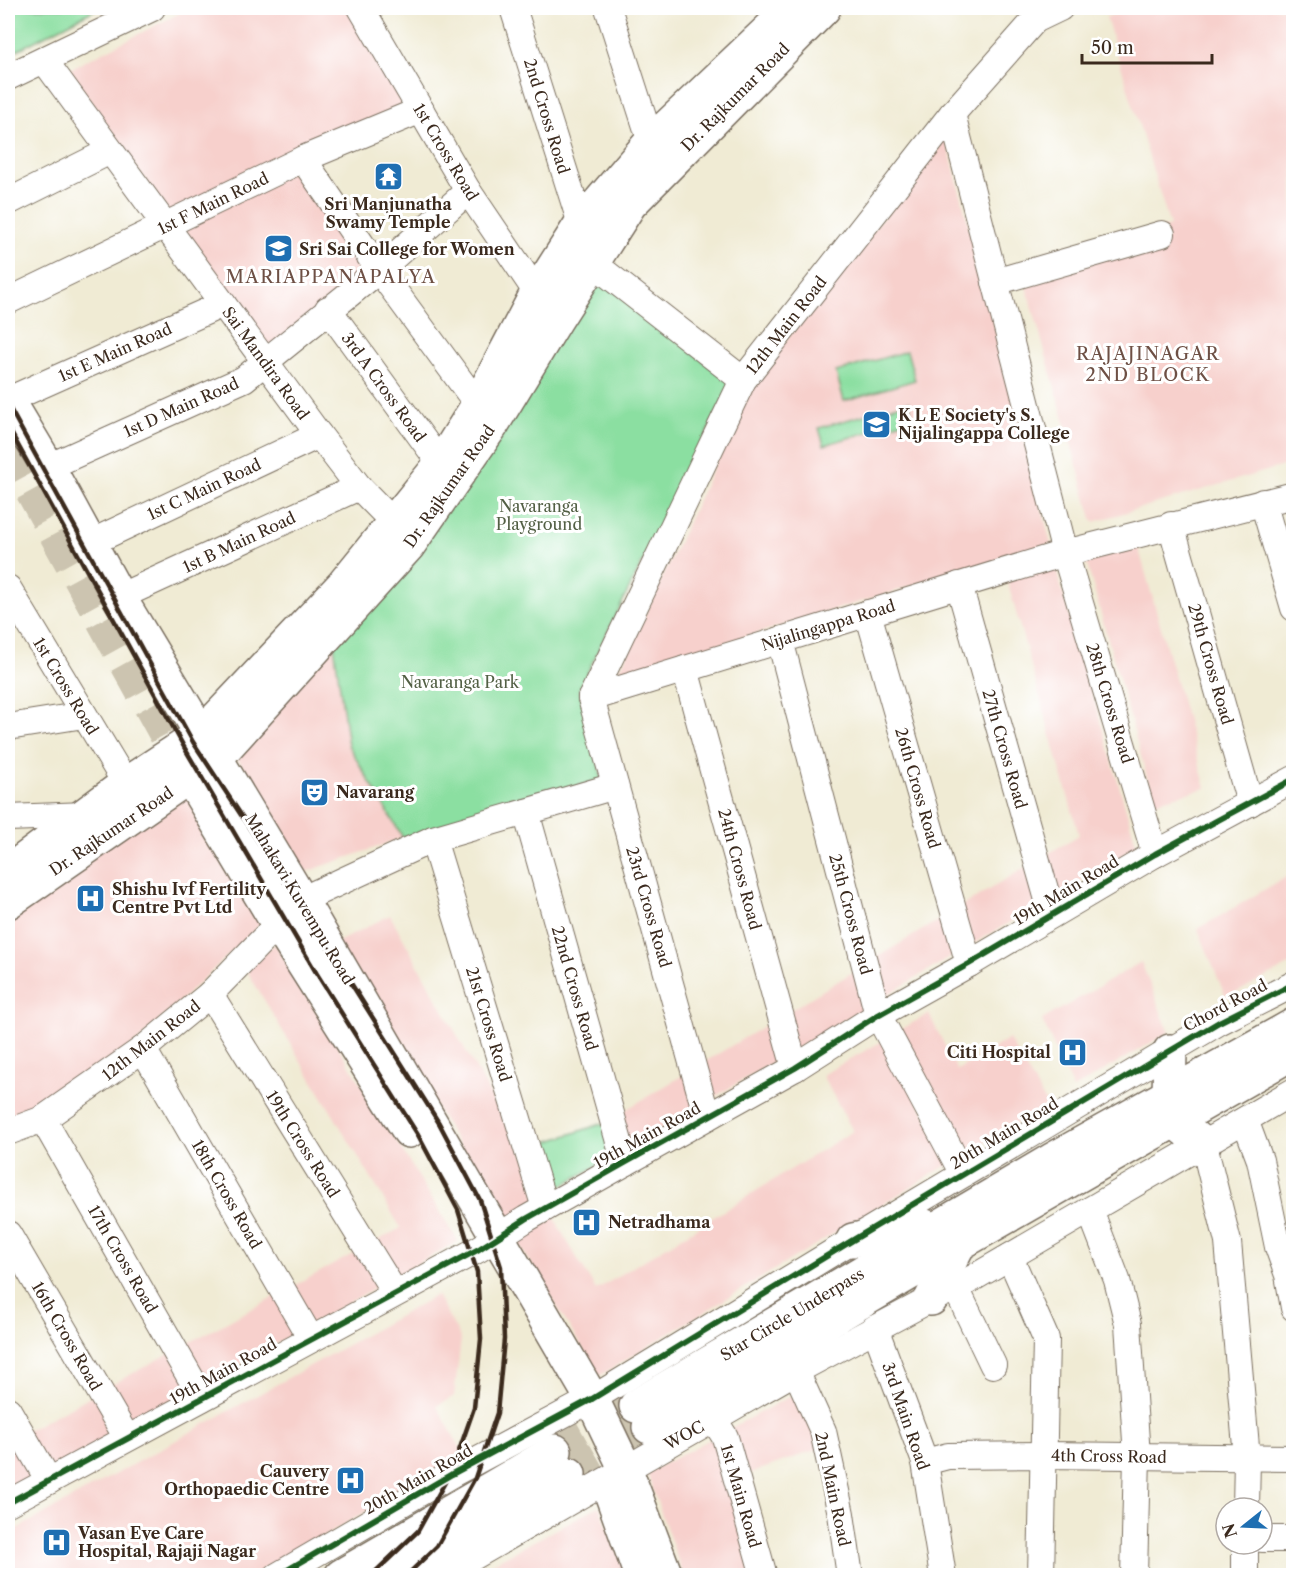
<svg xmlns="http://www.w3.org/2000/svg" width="1301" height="1583" font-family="'Libre Caslon Text',serif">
<rect width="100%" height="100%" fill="#fff"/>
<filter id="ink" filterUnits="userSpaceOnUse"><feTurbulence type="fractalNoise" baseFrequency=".0167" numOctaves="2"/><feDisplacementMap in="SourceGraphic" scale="12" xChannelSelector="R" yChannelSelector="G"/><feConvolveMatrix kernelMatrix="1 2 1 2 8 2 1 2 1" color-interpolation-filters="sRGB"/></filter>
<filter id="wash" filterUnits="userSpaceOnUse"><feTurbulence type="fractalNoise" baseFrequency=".008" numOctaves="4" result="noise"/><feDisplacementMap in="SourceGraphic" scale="24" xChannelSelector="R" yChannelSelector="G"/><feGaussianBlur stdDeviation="1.35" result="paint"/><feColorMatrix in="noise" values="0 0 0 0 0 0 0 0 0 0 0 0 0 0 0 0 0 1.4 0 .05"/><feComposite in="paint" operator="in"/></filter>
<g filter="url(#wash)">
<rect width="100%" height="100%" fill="#f0ebd4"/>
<g fill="#f7d0cc">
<polygon points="190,8 347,8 408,110 170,215 68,70"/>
<polygon points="1137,8 1293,8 1293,463 1093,522 1021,267 1170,226 1106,17"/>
<polygon points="946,138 1051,544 617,676 752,383"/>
<polygon points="300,167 373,270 269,348 182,227"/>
<polygon points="1138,546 1206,788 1154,802 1086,561"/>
<polygon points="1054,562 1137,847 613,1157 604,1123 1079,835 1006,577"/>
<polygon points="334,645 348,745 403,838 303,873 235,754"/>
<polygon points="182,788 262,923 137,1042 40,1113 8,1123 8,910"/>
<polygon points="1293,873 1293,963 1226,998 1198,929"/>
<polygon points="390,915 527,1160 560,1229 596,1290 853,1131 822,1075 884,1040 952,1162 599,1376 336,943"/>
<polygon points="275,944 458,1241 8,1495 8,1441 401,1228 245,968"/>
<polygon points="1141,962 1169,1032 1073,1089 1042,1020"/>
<polygon points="929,1014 957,1070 1009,1039 1047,1105 959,1157 894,1033"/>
<polygon points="437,1295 461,1339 454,1396 437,1406 463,1453 330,1533 254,1575 8,1575 8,1534"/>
<polygon points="800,1391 821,1448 743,1476 767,1575 683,1575 647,1473"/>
<polygon points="599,1506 628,1576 469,1576"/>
</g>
<g fill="#8bdfa1" stroke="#638460" stroke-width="1.5">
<polygon points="8,8 98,8 8,55"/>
<polygon points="594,276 732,383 579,689 602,779 403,838 348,745 334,645"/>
<polygon points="907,351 915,380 844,401 836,372"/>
<polygon points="909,402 913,419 824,445 819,428"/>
<polygon points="604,1123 613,1157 547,1194 532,1147"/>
</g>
</g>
<g filter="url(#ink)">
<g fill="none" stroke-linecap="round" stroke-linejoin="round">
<g stroke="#ccc4b0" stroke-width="33" stroke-dasharray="33 16" stroke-linecap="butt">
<polyline points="8,448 175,752"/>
<polyline points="555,1451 636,1406"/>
<polyline points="569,1474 649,1427"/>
</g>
<defs>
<g id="minor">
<polyline points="361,8 468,191 537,293"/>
<polyline points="513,8 581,224"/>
<polyline points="608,8 651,142"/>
<polyline points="44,60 319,435 359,487 405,534"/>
<polyline points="8,77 152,8"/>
<polyline points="952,114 1065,553 1155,854"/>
<polyline points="303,159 379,270 478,405"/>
<polyline points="8,202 110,151"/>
<polyline points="593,263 743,380"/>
<polyline points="995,282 1162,234"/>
<polyline points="8,301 303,159 421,110"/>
<polyline points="328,309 441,464"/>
<polyline points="8,400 223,304"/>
<polyline points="48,467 244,379 379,270 468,191"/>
<polyline points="1263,502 1294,608"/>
<polyline points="1171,525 1250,803"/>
<polyline points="90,543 319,435"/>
<polyline points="959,585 1052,914"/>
<polyline points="8,588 126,784"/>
<polyline points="119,597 359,487"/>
<polyline points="868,613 969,964"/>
<polyline points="780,640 878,1015 963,1174"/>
<polyline points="685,669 795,1068"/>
<polyline points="591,698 743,380 952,114 1035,20 1060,8"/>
<polyline points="591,698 1065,553 1294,495"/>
<polyline points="591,698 707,1117"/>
<polyline points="8,727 84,715"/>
<polyline points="526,812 625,1163"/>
<polyline points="8,818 86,815"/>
<polyline points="433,839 545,1208"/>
<polyline points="301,900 433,839 615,786"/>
<polyline points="210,994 395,1293"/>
<polyline points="143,1049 311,1339"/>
<polyline points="43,1119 202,1398"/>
<polyline points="1245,1120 1260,1160 1278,1247 1288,1275 1294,1308"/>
<polyline points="8,1132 43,1119 143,1049 210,994 278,924"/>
<polyline points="1204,1145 1228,1242 1247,1458 1246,1508"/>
<polyline points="1090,1210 1117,1280 1128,1324 1137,1456 1134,1576"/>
<polyline points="8,1234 127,1438"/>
<polyline points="1010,1257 1046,1339 1041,1576"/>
<polyline points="956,1288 993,1365"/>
<polyline points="875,1328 925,1462 943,1576"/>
<polyline points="796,1371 823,1431 841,1514 850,1576"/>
<polyline points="8,1410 49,1481"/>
<polyline points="713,1418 725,1437 764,1576"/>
<polyline points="925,1462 948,1456 1044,1455 1294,1458"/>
<polyline points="8,1503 479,1249 526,1219 625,1163 795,1068 878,1015 969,964 1155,854 1294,779"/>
<polyline points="1262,1539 1294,1539"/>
<polyline points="1245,1544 1245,1576"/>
<polyline points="277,1576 452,1474 592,1399 853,1240 1170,1051 1219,1022 1294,984"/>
<polyline points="440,1576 796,1371 931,1299 956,1288 1294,1091"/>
</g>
<g id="major">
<polyline points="8,400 48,467 119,597 301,900 592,1399 625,1468 666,1576"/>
<polyline points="179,759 278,924 409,1131"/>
<polyline points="8,872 126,784 202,734 343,585 441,464 478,405 537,293 581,224 651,142 792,8"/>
<polyline points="8,902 216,758 408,546 492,425 556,320 630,204 824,8"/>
<polyline points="1169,1095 1170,1051"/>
<polyline points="1174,1121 1204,1145"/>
<polyline points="853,1240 925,1226"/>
<polyline points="931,1299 959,1244"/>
<polyline points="636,1406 1052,1160 1294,1025"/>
<polyline points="649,1427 959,1244 1294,1052"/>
<polyline points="611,1493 641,1576"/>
<polyline points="341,1576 555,1451"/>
<polyline points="397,1576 569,1474"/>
</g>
</defs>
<use href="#minor" stroke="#7a6e5e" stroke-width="28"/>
<use href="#major" stroke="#7a6e5e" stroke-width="36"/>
<use href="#minor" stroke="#fff" stroke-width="26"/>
<use href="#major" stroke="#fff" stroke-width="33"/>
<g stroke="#3b2a1e" stroke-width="4.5">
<polyline points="8,405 193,742 337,961 439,1123 480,1200 501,1267 504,1339 497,1413 475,1478 437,1546 406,1576"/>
<polyline points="8,427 184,747 317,974 418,1135 458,1210 477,1272 481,1339 474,1408 453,1468 418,1531 371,1576"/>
</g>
<defs>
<g id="cycleway">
<polyline points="8,1503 479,1249 526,1219 625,1163 795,1068 878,1015 969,964 1155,854 1294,779"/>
<polyline points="277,1576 452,1474 592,1399 853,1240 1170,1051 1219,1022 1294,984"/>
</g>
</defs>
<use href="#cycleway" stroke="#fff" stroke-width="10"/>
<use href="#cycleway" stroke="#1b5e20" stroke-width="6"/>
</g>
</g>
<defs>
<symbol id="temple-square" viewBox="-11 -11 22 22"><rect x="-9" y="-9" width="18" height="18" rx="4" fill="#1f6fb2" stroke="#fff"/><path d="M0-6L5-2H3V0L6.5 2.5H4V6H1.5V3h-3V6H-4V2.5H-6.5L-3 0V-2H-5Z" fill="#fff"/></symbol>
<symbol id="university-square" viewBox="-11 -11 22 22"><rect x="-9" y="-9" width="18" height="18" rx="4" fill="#1f6fb2" stroke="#fff"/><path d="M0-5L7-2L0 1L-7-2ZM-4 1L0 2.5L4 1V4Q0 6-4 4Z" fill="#fff"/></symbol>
<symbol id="theatre-square" viewBox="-11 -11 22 22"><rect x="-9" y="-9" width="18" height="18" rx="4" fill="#1f6fb2" stroke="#fff"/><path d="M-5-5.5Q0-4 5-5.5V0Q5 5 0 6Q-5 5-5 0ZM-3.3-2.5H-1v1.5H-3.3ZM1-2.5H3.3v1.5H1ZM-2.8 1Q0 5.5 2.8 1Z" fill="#fff"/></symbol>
<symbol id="hospital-square" viewBox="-11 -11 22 22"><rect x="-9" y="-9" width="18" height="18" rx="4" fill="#1f6fb2" stroke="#fff"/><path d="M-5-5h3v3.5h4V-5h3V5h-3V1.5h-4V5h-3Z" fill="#fff"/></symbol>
</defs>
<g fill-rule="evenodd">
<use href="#temple-square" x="372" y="160" width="33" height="33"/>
<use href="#university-square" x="262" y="232" width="33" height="33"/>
<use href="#university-square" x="860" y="408" width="33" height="33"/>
<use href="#theatre-square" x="298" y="776" width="33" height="33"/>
<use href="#hospital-square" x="74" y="882" width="33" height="33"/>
<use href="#hospital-square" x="1056" y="1036" width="33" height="33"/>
<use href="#hospital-square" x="570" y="1206" width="33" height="33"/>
<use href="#hospital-square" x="334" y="1464" width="33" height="33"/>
<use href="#hospital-square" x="40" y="1526" width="33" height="33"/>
</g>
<g text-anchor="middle" stroke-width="6" stroke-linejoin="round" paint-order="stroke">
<g font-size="16" fill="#3b2a1e" stroke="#fff">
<text transform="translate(735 97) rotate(-45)" y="6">Dr. Rajkumar Road</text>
<text transform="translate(547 116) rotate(73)" y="6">2nd Cross Road</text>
<text transform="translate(446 152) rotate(59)" y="6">1st Cross Road</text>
<text transform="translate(213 203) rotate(-26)" y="6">1st F Main Road</text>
<text transform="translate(786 325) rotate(-52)" y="6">12th Main Road</text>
<text transform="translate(115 352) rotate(-24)" y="6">1st E Main Road</text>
<text transform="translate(266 363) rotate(54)" y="6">Sai Mandira Road</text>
<text transform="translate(384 387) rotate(54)" y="6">3rd A Cross Road</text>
<text transform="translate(181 407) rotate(-24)" y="6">1st D Main Road</text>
<text transform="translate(449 486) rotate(-55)" y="6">Dr. Rajkumar Road</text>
<text transform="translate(204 489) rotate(-25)" y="6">1st C Main Road</text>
<text transform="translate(239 542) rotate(-25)" y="6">1st B Main Road</text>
<text transform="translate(828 625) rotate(-17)" y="6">Nijalingappa Road</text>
<text transform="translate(1211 664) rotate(74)" y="6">29th Cross Road</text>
<text transform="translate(66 686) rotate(59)" y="6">1st Cross Road</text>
<text transform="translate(1110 703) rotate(73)" y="6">28th Cross Road</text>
<text transform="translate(1005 749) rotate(74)" y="6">27th Cross Road</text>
<text transform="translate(918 788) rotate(74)" y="6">26th Cross Road</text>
<text transform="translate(111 831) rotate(-34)" y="6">Dr. Rajkumar Road</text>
<text transform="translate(740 869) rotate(75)" y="6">24th Cross Road</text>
<text transform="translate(1066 890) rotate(-31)" y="6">19th Main Road</text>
<text transform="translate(300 899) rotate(59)" y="6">Mahakavi Kuvempu Road</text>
<text transform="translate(649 907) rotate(74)" y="6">23rd Cross Road</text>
<text transform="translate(851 914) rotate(75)" y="6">25th Cross Road</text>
<text transform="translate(575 988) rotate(74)" y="6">22nd Cross Road</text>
<text transform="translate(1225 1005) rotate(-28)" y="6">Chord Road</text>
<text transform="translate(489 1024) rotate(73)" y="6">21st Cross Road</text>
<text transform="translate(151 1040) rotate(-38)" y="6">12th Main Road</text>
<text transform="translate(1004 1133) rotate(-31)" y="6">20th Main Road</text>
<text transform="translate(647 1135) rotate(-29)" y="6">19th Main Road</text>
<text transform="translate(303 1144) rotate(58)" y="6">19th Cross Road</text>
<text transform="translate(227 1194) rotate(60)" y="6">18th Cross Road</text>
<text transform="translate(123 1259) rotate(60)" y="6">17th Cross Road</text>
<text transform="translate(792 1314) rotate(-31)" y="6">Star Circle Underpass</text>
<text transform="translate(67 1336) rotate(60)" y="6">16th Cross Road</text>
<text transform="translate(223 1371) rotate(-29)" y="6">19th Main Road</text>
<text transform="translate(906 1416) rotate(71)" y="6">3rd Main Road</text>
<text transform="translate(684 1435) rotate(-29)" y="6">WOC</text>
<text transform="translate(1109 1456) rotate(1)" y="6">4th Cross Road</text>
<text transform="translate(418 1479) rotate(-30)" y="6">20th Main Road</text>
<text transform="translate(833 1489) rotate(78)" y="6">2nd Main Road</text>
<text transform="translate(741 1496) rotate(74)" y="6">1st Main Road</text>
</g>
<g font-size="16" font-weight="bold" fill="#3b2a1e" stroke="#fff" text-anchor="start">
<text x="388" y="210" text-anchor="middle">Sri Manjunatha<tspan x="388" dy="18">Swamy Temple</tspan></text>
<text x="299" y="255">Sri Sai College for Women</text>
<text x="898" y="421">K L E Society's S.<tspan x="898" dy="18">Nijalingappa College</tspan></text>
<text x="336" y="798">Navarang</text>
<text x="112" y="895">Shishu Ivf Fertility<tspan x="112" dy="18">Centre Pvt Ltd</tspan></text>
<text x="1051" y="1058" text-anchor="end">Citi Hospital</text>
<text x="608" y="1228">Netradhama</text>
<text x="329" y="1477" text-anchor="end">Cauvery<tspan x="329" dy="18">Orthopaedic Centre</tspan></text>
<text x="78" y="1539">Vasan Eye Care<tspan x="78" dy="18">Hospital, Rajaji Nagar</tspan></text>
</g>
<g font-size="16" fill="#536045" stroke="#fff">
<text x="539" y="512">Navaranga<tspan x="539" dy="18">Playground</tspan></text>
<text x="460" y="688">Navaranga Park</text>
</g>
<g font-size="18" letter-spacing="1.5" fill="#6e5045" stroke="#fff">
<text x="331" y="283">MARIAPPANAPALYA</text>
<text x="1148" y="360">RAJAJINAGAR<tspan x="1148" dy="21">2ND BLOCK</tspan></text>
</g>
</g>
<rect width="1301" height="1583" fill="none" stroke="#fff" stroke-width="30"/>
<g transform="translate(1244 1526) rotate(252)"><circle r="28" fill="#ffffff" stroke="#b1aaa5" stroke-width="1.5"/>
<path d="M0-4.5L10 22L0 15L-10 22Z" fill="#1f6fb2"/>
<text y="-9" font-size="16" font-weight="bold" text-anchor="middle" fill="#3b2a1e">N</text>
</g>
<path d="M1082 54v9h130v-9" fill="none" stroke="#3b2a1e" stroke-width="3"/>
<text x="1091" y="54" font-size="18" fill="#3b2a1e" stroke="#ffffff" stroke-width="4.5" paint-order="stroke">50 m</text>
</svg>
